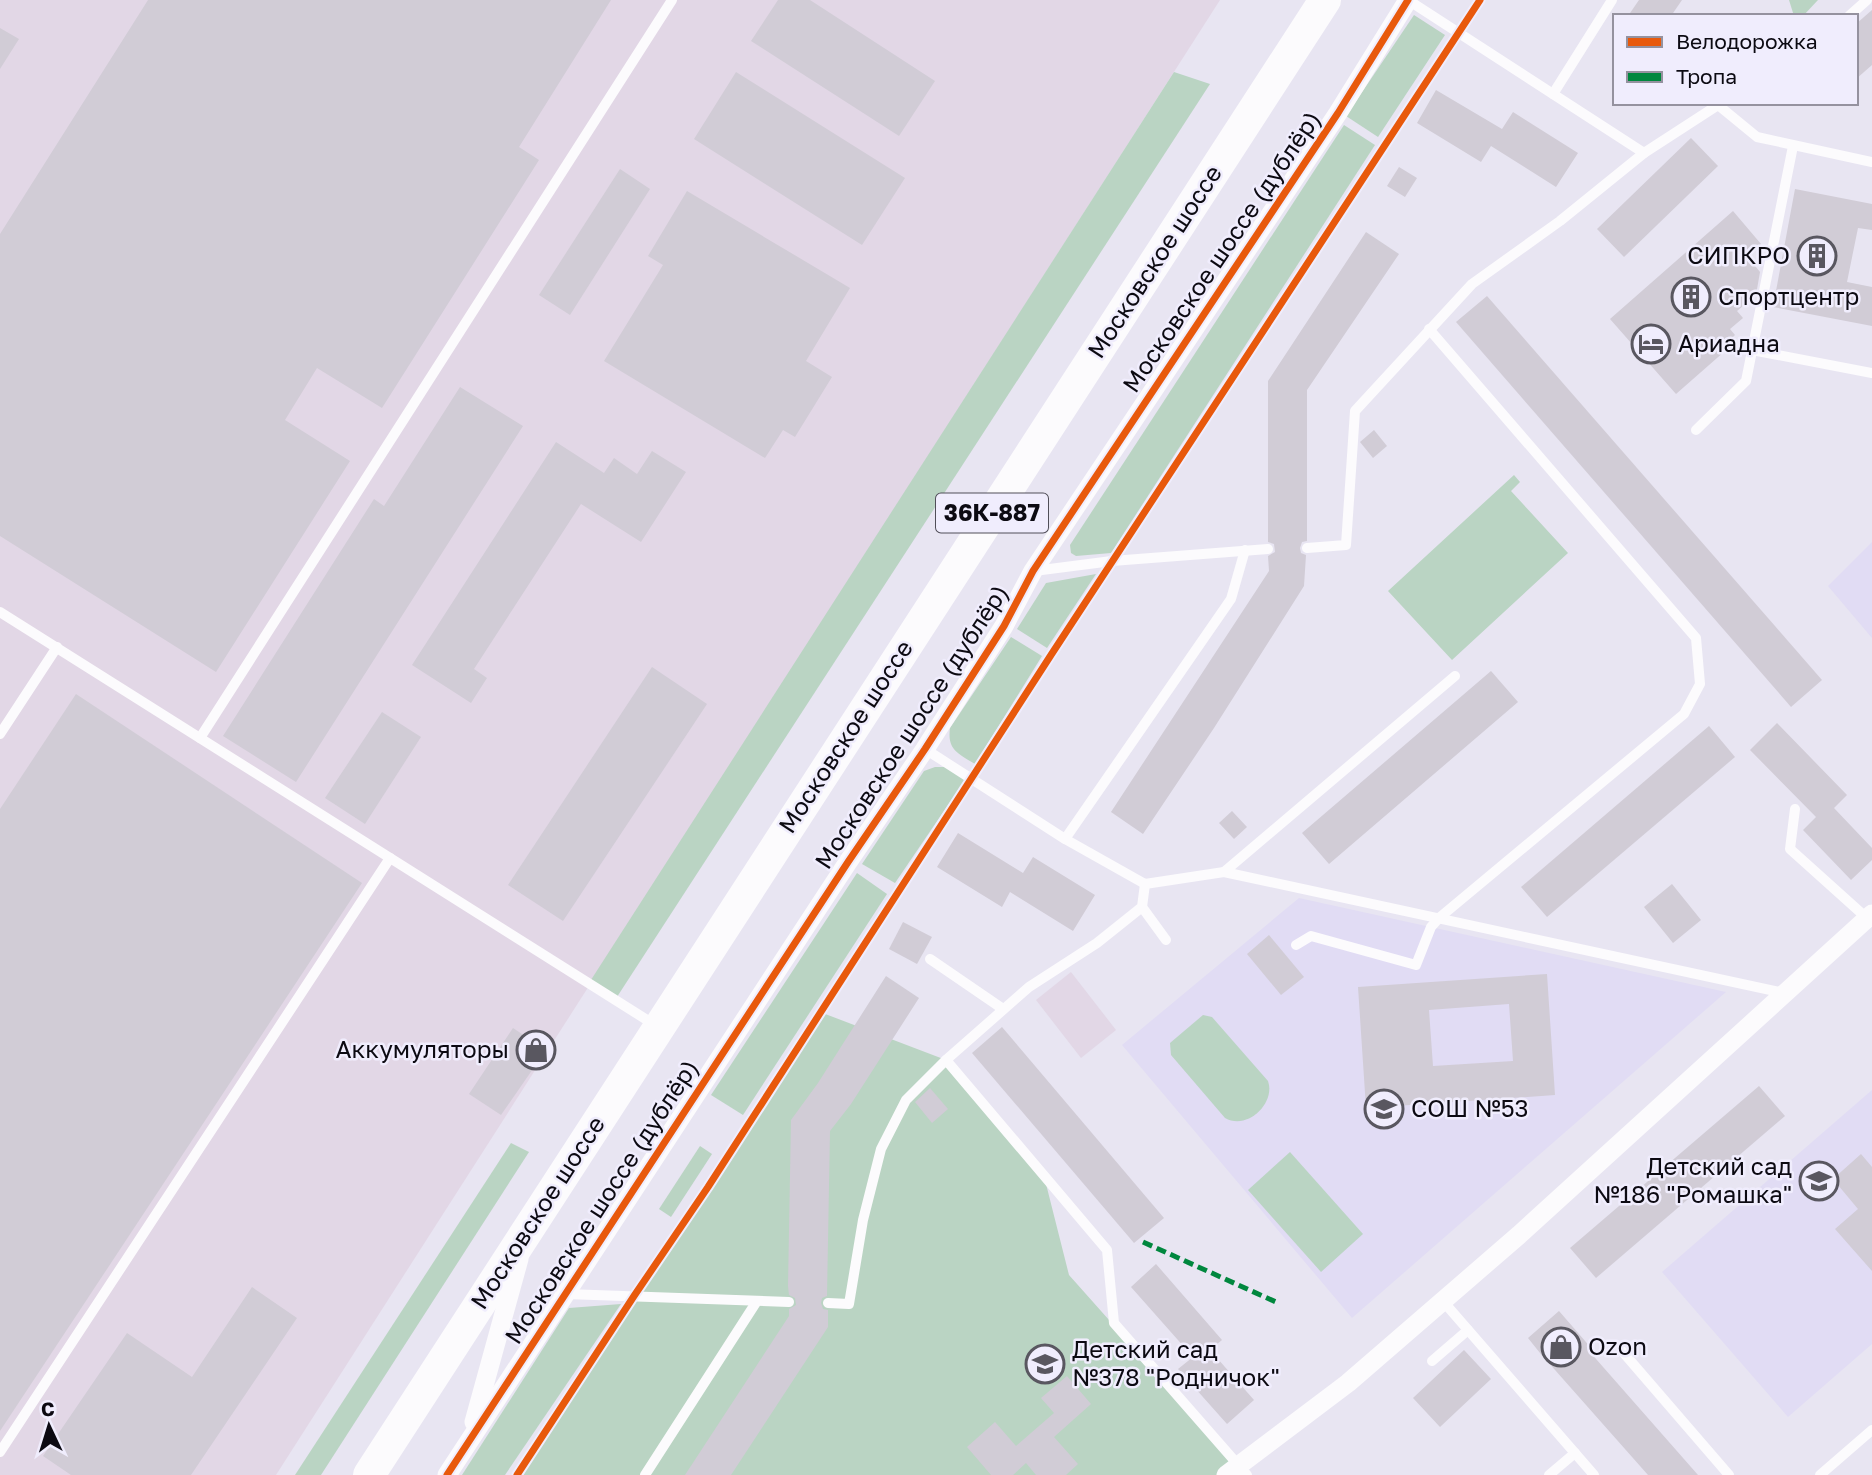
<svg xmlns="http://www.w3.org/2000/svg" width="1872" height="1475" font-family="'Golos Text',sans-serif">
<rect width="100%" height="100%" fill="#e8e5f2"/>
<g fill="#e2d7e6">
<polygon points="0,0 1220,0 276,1475 0,1475"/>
<polygon points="1071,972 1116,1030 1081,1058 1036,1000"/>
</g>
<g fill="#e1dcf4">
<polygon points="1872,542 1872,638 1828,586"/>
<polygon points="1299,898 1726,992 1352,1318 1122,1045"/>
<polygon points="1872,1090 1872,1344 1788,1417 1662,1272"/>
</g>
<g fill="#bad4c3">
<polygon points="1789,0 1818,0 1803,16 1794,16"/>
<polygon points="1414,15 1445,35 1378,137 1346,116"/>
<polygon points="1174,72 1210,84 615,1000 589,983"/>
<polygon points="1344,125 1375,145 1111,553 1076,556 1071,553 1070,545"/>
<polygon points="1514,475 1520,482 1511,491 1568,553 1452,660 1388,591"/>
<polygon points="1096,574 1047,648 1017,629 1046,583"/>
<path d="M1011,637l31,19 -67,108c-17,-11 -28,-14 -25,-36z"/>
<polygon points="935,767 948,767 965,780 895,883 862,864 924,771"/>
<polygon points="857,873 887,894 743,1115 711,1095"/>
<polygon points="820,1012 946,1060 1044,1176 1069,1275 1238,1465 1226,1475 519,1475"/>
<path d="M1203,1015l9,2 56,64c8,22 -21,50 -43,37l-54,-63 -1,-12z"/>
<polygon points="511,1143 529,1152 321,1475 295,1475"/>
<polygon points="700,1146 712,1154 671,1217 659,1209"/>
<polygon points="1290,1152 1363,1234 1321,1272 1248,1190"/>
<polygon points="621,1304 505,1475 462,1475 569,1308"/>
</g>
<g fill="#d1ccd6" fill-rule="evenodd">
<polygon points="148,0 611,0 519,147 539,160 382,408 317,368 285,420 350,461 216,672 0,536 0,234"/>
<polygon points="778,0 810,0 935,81 899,136 751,41"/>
<polygon points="1639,0 1682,0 1671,16 1628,16"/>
<polygon points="1872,10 1872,65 1856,79 1856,24"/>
<polygon points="0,28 19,39 0,69"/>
<polygon points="736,72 905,178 862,245 694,139"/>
<polygon points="1436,90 1502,129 1513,112 1578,153 1556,187 1491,146 1481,162 1417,123"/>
<polygon points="1691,138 1718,166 1624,257 1597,229"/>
<polygon points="1399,167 1417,178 1405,197 1387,186"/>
<polygon points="620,169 650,189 570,315 539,295"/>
<polygon points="1795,189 1872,204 1872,230 1858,228 1847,282 1872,287 1872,326 1773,307"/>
<polygon points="687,191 850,288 806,361 832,377 795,437 783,430 765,458 604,361 663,265 648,256"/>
<polygon points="1733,211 1761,244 1747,256 1760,272 1756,295 1737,311 1743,318 1730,329 1735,335 1722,347 1725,351 1676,394 1610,319"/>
<polygon points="1366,232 1399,254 1307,390 1307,541 1302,542 1300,548 1301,553 1306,555 1304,586 1214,728 1143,834 1111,812 1269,571 1268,556 1275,552 1274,544 1268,542 1268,381"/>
<polygon points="1487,296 1822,680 1791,707 1456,322"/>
<polygon points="460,387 523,426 296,782 223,736 374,499 384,506"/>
<polygon points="1374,430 1387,446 1373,458 1360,442"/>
<polygon points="556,442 604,473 614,458 637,474 652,451 686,472 641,542 581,504 474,669 487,678 471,703 412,665"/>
<polygon points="652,667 707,704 563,921 508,885"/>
<polygon points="1491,671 1518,702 1329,864 1302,833"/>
<polygon points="76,694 362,883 0,1431 0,809"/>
<polygon points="382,712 421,737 365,824 325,798"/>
<polygon points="1777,723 1847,795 1834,808 1872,848 1872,860 1851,880 1803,830 1816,817 1750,750"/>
<polygon points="1709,726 1735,757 1547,917 1521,887"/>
<polygon points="1232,811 1247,827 1234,839 1219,823"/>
<polygon points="958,833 1023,873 1033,857 1095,895 1073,931 1010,892 1002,907 937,867"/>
<polygon points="1672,884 1701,920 1673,943 1644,907"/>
<polygon points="903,922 932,937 917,964 889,949"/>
<polygon points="1269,935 1304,977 1281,995 1247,954"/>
<path d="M1547,974l8,121 -189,13 -8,-121zM1509,1004l4,57 -80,5 -4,-56z"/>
<polygon points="886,976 919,998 851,1104 830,1131 827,1296 822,1298 821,1303 823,1309 828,1310 828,1327 731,1475 685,1475 789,1316 789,1309 796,1305 795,1298 789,1295 788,1286 791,1120 818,1083"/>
<polygon points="1002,1027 1164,1218 1134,1243 972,1053"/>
<polygon points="513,1028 546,1050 501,1115 469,1094"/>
<polygon points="1759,1086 1785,1116 1596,1278 1570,1248"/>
<polygon points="930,1088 948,1109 932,1123 915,1102"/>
<polygon points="1861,1154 1872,1167 1872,1271 1835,1229 1858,1209 1833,1179"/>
<polygon points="1156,1264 1222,1340 1210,1350 1254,1400 1227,1424 1178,1369 1193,1357 1131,1287"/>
<polygon points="252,1287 297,1318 191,1475 71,1475 43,1456 127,1333 192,1377"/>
<polygon points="1559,1311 1592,1349 1589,1351 1698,1475 1648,1475 1540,1353 1528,1338"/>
<polygon points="1464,1350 1491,1379 1440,1427 1413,1398"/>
<polygon points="1067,1376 1091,1404 1054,1437 1078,1464 1066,1475 1036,1475 1026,1463 1013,1475 991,1475 967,1447 995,1422 1016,1446 1054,1413 1041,1398"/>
</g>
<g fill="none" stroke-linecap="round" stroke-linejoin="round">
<g stroke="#fcfbfd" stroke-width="10">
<polyline points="1408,0 1644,153 1718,105 1757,137 1872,162"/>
<polyline points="1849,16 1867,0"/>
<polyline points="1553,94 1612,0"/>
<polyline points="1752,350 1872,373"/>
<polyline points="1696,430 1746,381 1793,146"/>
<polyline points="1307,548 1346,545 1355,411 1472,284 1560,221 1644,153"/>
<polyline points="1034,571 1112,561 1268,549"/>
<polyline points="0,612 655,1025"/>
<polyline points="0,734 57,647"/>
<polyline points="200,738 672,0"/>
<polyline points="925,749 1065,839 1145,884 1224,872 1784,993"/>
<polyline points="1795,809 1790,849 1869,920"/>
<polyline points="1065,839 1231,599 1245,550"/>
<polyline points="1224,872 1455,676"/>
<polyline points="1142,907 1166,940"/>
<polyline points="1296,945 1311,936 1416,965 1431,927 1439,918 1684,714 1700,684 1696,638 1429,329"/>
<polyline points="930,959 1003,1009"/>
<polyline points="946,1060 1107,1250 1114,1323 1247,1475"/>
<polyline points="566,1294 789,1302"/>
<polyline points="1442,1300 1594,1475"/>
<polyline points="828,1303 849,1304 863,1220 881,1149 906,1100 946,1060 1029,987 1097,943 1142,907 1145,884"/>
<polyline points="1622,1351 1729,1475"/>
<polyline points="1432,1361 1468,1330"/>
<polyline points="0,1452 390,858"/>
<polyline points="645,1475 757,1301"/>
<polyline points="1549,1475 1575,1453"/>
<polyline points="1820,1475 1872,1430"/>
</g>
<g stroke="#fcfbfd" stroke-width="19">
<polyline points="474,1422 519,1259"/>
<polyline points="447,1475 848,862 925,749 1004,626 1033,571 1338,113 1408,0"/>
<polyline points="1226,1475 1348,1383 1519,1235 1872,914"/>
</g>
<polyline stroke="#fcfbfd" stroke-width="32" points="369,1475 1325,0"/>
<polyline stroke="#00873e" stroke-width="5" stroke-dasharray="10 5" stroke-linecap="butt" points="1143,1242 1276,1302"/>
<defs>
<g id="cycleway">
<polyline points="447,1475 848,862 925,749 1004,626 1033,571 1338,113 1408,0"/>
<polyline points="517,1475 634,1296 708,1187 1051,655 1480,0"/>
</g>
</defs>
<use href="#cycleway" stroke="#f0edfd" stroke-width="11"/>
<use href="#cycleway" stroke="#e8590c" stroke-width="7"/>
</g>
<defs>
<symbol id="building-ring" viewBox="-11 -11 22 22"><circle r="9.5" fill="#f0edfd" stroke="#595760" stroke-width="1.5"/><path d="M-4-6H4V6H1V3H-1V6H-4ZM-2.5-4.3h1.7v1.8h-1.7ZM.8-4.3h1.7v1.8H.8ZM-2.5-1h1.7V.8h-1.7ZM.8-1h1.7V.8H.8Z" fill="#595760"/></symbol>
<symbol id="hotel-ring" viewBox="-11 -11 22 22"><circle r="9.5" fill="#f0edfd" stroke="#595760" stroke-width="1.5"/><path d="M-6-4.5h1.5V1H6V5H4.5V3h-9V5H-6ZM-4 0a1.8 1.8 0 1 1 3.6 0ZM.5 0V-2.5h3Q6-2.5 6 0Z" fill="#595760"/></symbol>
<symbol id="shop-ring" viewBox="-11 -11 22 22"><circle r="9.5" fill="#f0edfd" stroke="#595760" stroke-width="1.5"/><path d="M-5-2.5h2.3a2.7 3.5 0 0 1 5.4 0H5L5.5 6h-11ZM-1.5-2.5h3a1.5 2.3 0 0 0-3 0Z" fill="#595760"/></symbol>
<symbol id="school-ring" viewBox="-11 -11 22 22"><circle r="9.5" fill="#f0edfd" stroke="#595760" stroke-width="1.5"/><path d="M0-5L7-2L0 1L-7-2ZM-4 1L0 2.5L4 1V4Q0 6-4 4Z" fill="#595760"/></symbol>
</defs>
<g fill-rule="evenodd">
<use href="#building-ring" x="1795" y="234" width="44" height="44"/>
<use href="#building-ring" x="1669" y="275" width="44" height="44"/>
<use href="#hotel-ring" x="1629" y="322" width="44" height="44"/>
<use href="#shop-ring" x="514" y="1028" width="44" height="44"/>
<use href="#school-ring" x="1362" y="1087" width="44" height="44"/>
<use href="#school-ring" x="1797" y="1159" width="44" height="44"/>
<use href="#shop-ring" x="1539" y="1325" width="44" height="44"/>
<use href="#school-ring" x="1023" y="1342" width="44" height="44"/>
</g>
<g text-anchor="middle" stroke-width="5" stroke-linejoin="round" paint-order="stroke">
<rect fill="#f0edfd" stroke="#504e58" stroke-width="2" x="936" y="493.5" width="112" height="39" rx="5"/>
<g font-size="23" font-weight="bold" fill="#0c0a12">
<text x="992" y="521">36К-887</text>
</g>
<g font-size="24" fill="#0c0a12" stroke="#f0edfd">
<text transform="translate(1222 252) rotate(-56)" y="8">Московское шоссе (дублёр)</text>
<text transform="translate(1155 262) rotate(-57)" y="8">Московское шоссе</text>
<text transform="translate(912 727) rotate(-57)" y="8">Московское шоссе (дублёр)</text>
<text transform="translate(846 737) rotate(-57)" y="8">Московское шоссе</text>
<text transform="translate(602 1202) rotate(-57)" y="8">Московское шоссе (дублёр)</text>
<text transform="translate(538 1213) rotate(-57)" y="8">Московское шоссе</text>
</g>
<g font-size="24" fill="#0c0a12" stroke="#f0edfd" text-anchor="start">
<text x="1790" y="264" text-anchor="end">СИПКРО</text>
<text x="1718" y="305">Спортцентр</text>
<text x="1678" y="352">Ариадна</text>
<text x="509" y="1058" text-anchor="end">Аккумуляторы</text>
<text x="1411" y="1117">СОШ №53</text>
<text x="1792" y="1175" text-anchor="end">Детский сад<tspan x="1792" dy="28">№186 "Ромашка"</tspan></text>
<text x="1588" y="1355">Ozon</text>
<text x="1072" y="1358">Детский сад<tspan x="1072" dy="28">№378 "Родничок"</tspan></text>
</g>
</g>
<rect x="1613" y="14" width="245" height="91" fill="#f0edfd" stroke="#95929f" stroke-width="2"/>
<rect x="1627" y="37" width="35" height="10" fill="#e8590c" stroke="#95929f" stroke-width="2"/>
<text x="1676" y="49" font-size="21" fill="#0c0a12">Велодорожка</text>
<rect x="1627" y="72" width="35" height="10" fill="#00873e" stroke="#95929f" stroke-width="2"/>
<text x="1676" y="84" font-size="21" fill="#0c0a12">Тропа</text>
<g transform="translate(49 1426) rotate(356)" stroke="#f0edfd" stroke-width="5" paint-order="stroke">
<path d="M0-5L12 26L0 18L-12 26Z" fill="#0c0a12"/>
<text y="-10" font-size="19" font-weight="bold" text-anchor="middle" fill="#0c0a12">С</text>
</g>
</svg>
